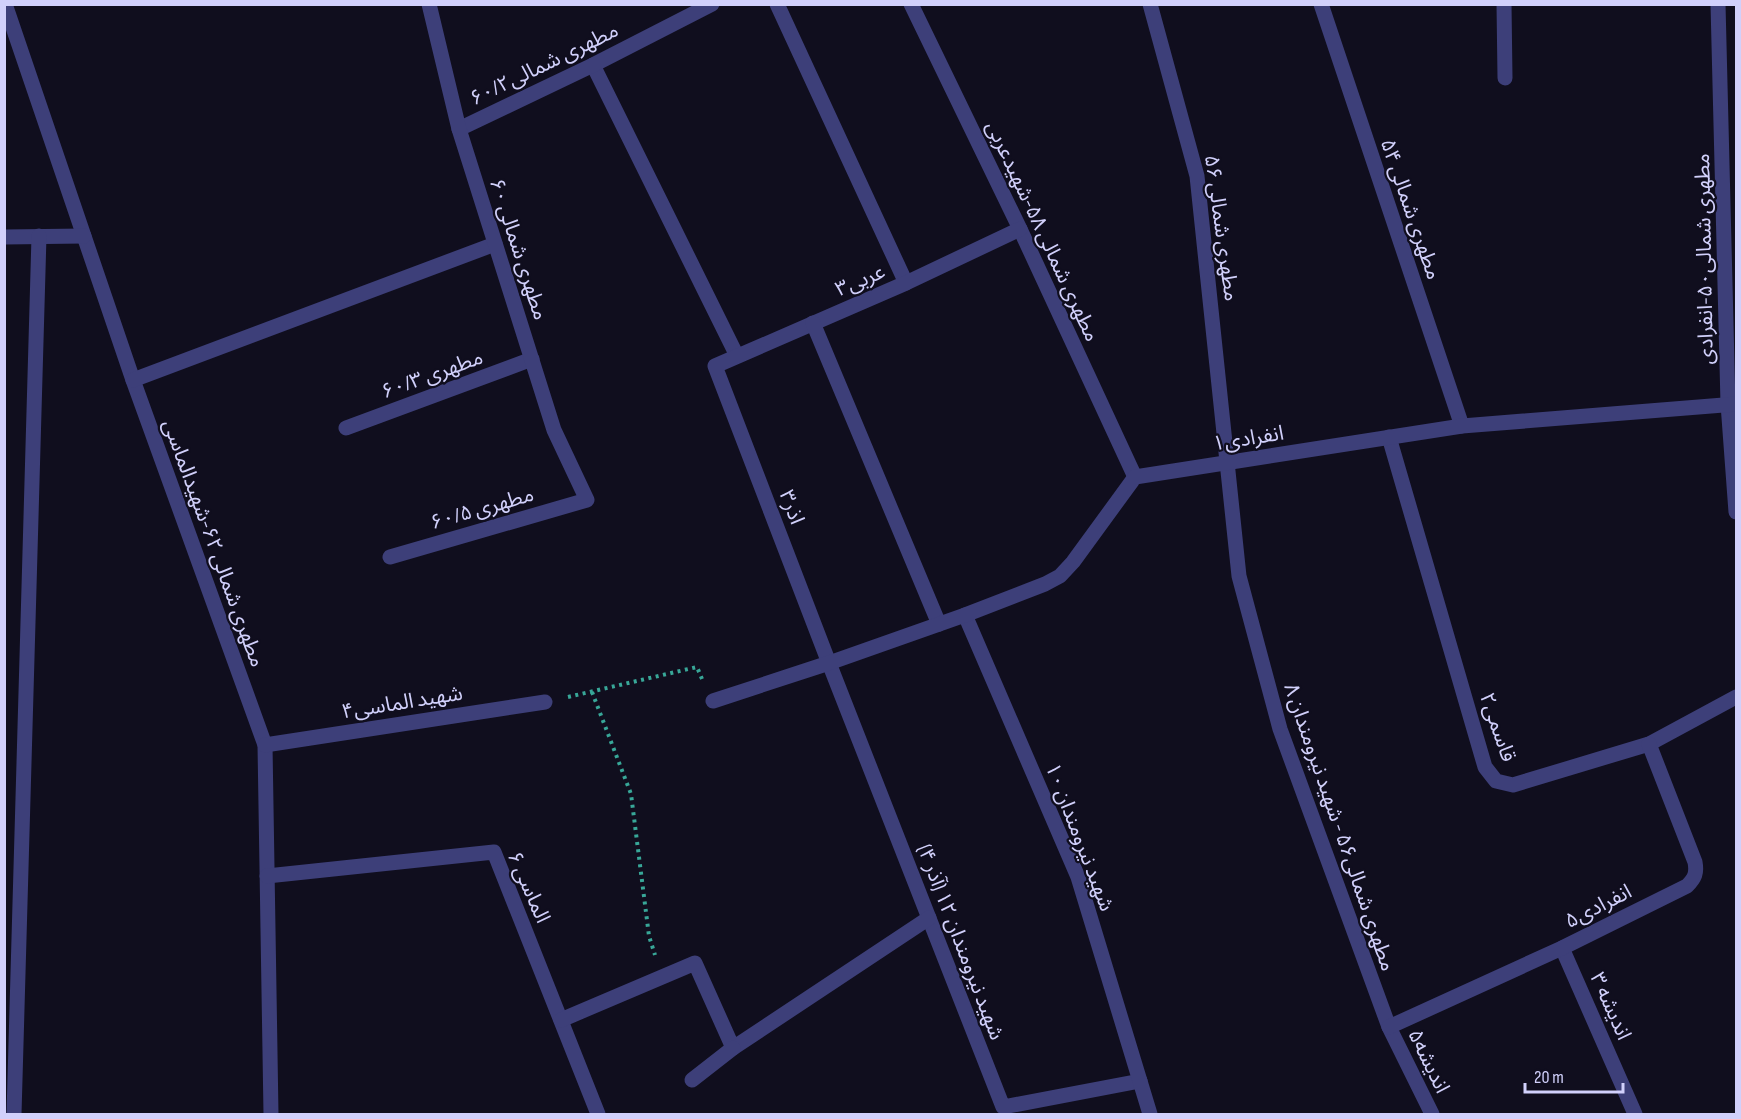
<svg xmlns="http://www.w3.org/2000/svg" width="1741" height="1119" font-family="'Sofia Sans Condensed','Noto Sans Arabic',sans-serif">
<rect width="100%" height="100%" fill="#100e1e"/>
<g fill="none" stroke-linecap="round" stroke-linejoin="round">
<g stroke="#38a798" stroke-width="4" stroke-dasharray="3 4.5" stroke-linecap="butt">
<polyline points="592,692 631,794 649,936 655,955"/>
<polyline points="568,697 697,667 702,679"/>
</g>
<g stroke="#3d3f79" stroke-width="15">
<polyline points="5,4 133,380 265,745 271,1114"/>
<polyline points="777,4 906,283"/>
<polyline points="911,4 1020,229 1135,477"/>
<polyline points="1150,4 1197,176 1239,576 1280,729 1389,1027 1432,1114"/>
<polyline points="1321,4 1462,426"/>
<polyline points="1504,4 1505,78"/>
<polyline points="1718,4 1728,404 1736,512"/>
<polyline points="593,65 737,356"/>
<polyline points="459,129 593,65 712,4"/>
<polyline points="1020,229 906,283 715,366 829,663 1003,1107 1140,1081"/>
<polyline points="4,237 84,236"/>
<polyline points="813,323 939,624"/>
<polyline points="133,380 495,244"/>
<polyline points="346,428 532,359"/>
<polyline points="1389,437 1485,767 1496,781 1513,785 1649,744 1736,697"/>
<polyline points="390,557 587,500 554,430 459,129 429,4"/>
<polyline points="965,615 1078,877 1150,1114"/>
<polyline points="713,701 829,663 965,615 1045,584 1060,576 1073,562 1135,477 1462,426 1736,404"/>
<polyline points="265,745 545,702"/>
<polyline points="267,876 494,852 598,1114"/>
<polyline points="1562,948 1635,1114"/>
<polyline points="561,1020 695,963 733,1048 929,918"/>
<path d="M1389,1027l173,-79 125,-62c8,-8 10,-13 8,-24l-46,-118"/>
<polyline points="692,1080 733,1048"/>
<polyline points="14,1114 39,236"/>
</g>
</g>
<g text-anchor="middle" stroke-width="4.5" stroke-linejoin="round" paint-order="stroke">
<g font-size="21" fill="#d1d0fb" stroke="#100e1e">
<text transform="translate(544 64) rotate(-26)" y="7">مطهری شمالی۶۰/۲</text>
<text transform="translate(1411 209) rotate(71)" y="7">مطهری شمالی ۵۴</text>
<text transform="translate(1222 228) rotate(82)" y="7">مطهری شمالی ۵۶</text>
<text transform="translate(1043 231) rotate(65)" y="7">مطهری شمالی ۵۸-شهیدعربی</text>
<text transform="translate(519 249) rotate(72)" y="7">مطهری شمالی ۶۰</text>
<text transform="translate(1704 259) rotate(-91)" y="7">مطهری شمالی۵۰-انفرادی</text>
<text transform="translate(860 280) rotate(-23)" y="7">عربی۳</text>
<text transform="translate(432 374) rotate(-20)" y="7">مطهری ۶۰/۳</text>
<text transform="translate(1248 438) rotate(-9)" y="7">انفرادی۱</text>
<text transform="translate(792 507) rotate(69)" y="7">اذر۳</text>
<text transform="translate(482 508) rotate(-16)" y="7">مطهری ۶۰/۵</text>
<text transform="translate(214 543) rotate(70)" y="7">مطهری شمالی ۶۲-شهیدالماسی</text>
<text transform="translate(402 702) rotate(-9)" y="7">شهید الماسی۴</text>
<text transform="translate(1498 727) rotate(71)" y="7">قاسمی۲</text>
<text transform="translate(1340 827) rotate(71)" y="7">مطهری شمالی۵۶ - شهید نیرومندان ۸</text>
<text transform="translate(1080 837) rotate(69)" y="7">شهید نیرومندان ۱۰</text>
<text transform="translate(529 887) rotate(66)" y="7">الماسی ۶</text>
<text transform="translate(1598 906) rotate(-27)" y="7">انفرادی۵</text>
<text transform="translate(961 942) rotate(69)" y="7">شهید نیرومندان ۱۲ (آذر ۴)</text>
<text transform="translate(1611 1006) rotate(66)" y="7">اندیشه ۳</text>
<text transform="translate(1429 1061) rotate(64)" y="7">اندیشه۵</text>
</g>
</g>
<rect width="1741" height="1119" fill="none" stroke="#d1d0fb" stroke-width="12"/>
<path d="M1525 1083v9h98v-9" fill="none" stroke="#d1d0fb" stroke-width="3"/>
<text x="1534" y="1083" font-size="18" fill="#d1d0fb" stroke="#100e1e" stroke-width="4.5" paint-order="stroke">20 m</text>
</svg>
